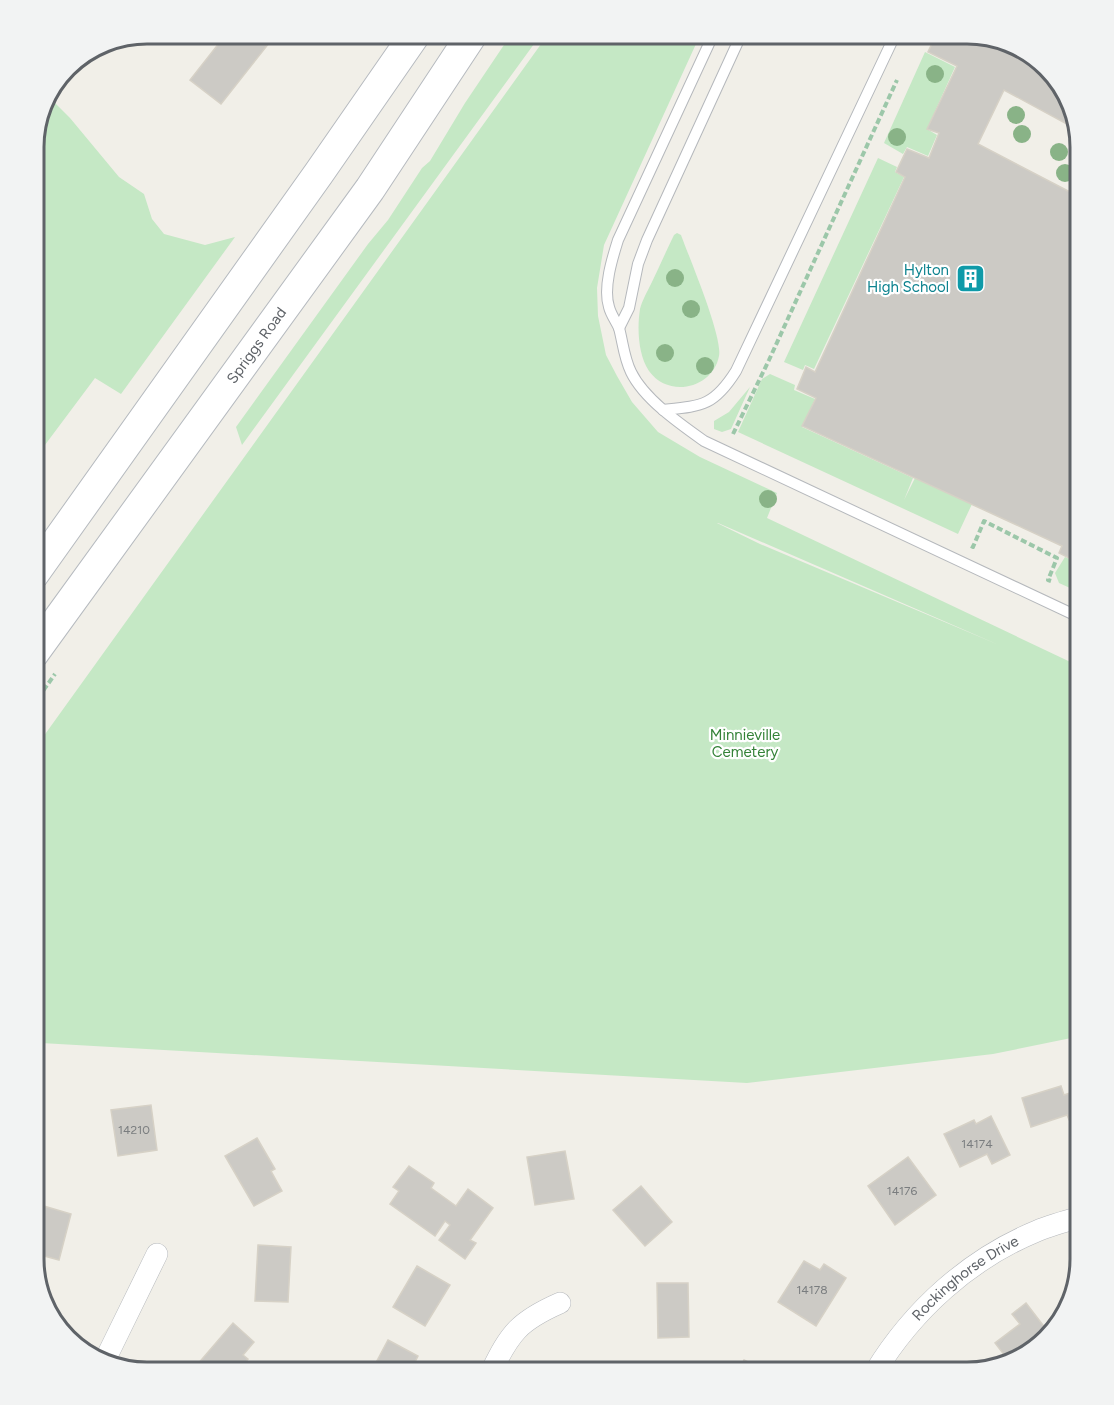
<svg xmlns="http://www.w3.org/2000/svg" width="1114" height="1405" font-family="Figtree,sans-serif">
<rect width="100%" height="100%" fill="#f1efe8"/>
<g fill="#c5e8c5" fill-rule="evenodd">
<polygon points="512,33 542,33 242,445 236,427 368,244 388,220 422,168 430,161 465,103"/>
<path d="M549,33h152l-97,212 -7,43 1,28 8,39 11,21 15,26 26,30 42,25 77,36 -10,25 314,149v369l-88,18 -246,29 -706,-40 -8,-5v-287zM717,523h1l281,122 -239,-101z"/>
<polygon points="925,52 955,67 927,129 937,135 928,156 907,147 903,154 884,143"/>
<polygon points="46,94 70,118 119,177 144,194 152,219 164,234 205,245 235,237 121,394 95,378 33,461 33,138"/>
<polygon points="878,158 897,167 895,172 904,177 814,369 805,365 803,370 784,362"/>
<path d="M677,233l4,2c8,22 42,102 38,121 -6,32 -50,43 -70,15 -11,-16 -12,-43 -9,-62 2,-8 7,-17 11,-25 8,-16 15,-33 23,-49z"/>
<polygon points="770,374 795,385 794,390 815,399 802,427 913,478 904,500 915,478 972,504 958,534 738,432 762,379"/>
<polygon points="750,387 731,429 722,432 714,429 714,421 729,412"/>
<polygon points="1065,557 1081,564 1081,593 1059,583 1055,573"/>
</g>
<g fill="#cccac5" stroke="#d6d1c6" stroke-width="1.5">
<polygon points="227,33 277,33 221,104 190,80"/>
<polygon points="937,33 975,33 1024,48 1062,83 1076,129 1004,90 978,144 1070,192 1081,167 1081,564 1059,553 1062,546 802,426 816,398 797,389 806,367 815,372 905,177 896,172 907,149 929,158 939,133 927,129 957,66 928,52"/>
<polygon points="1061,1086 1064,1095 1076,1091 1081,1106 1081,1121 1071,1124 1067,1115 1031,1127 1022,1098"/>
<polygon points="151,1105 157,1150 118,1156 111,1110"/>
<polygon points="991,1116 1010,1155 992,1164 987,1154 960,1167 944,1134 974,1120 976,1124"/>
<polygon points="257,1138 275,1169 271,1171 282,1191 254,1206 225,1156"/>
<polygon points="565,1151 574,1199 535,1205 527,1157"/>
<polygon points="908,1157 936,1195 895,1225 868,1186"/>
<polygon points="409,1166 434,1183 431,1188 456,1206 468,1189 493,1208 470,1240 476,1243 465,1259 439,1240 450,1225 445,1221 435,1236 390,1204 399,1191 393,1187"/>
<polygon points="641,1186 672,1222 645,1246 613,1210"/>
<polygon points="37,1204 71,1214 59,1260 33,1253 33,1217"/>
<polygon points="258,1245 291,1247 288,1302 255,1301"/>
<polygon points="804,1261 820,1270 824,1264 846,1278 816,1326 778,1302"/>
<polygon points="417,1266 450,1285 425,1326 393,1307"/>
<polygon points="657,1283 688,1283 689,1337 658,1338"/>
<polygon points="1026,1303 1049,1333 1031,1353 1008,1360 995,1343 1020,1324 1012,1314"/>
<polygon points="233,1323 254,1342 243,1355 248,1359 237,1372 205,1372 197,1365"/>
<polygon points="388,1340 418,1356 410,1372 371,1372"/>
<polygon points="744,1360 769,1372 738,1372"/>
<polygon points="955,1362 970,1371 950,1372"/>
</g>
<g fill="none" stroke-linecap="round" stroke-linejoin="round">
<defs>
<g id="service">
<path d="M714,33l-96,207c-6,19 -15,48 -9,67 2,8 7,14 10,21 4,15 5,30 12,44 13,27 49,52 73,69l377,177"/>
<polyline points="619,328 629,308 638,264 647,240 742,33"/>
<path d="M663,410c39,-4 51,-4 73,-39l160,-338"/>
</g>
<g id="minor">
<polyline points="104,1362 157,1254"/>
<path d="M491,1372c19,-39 28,-51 69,-69"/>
<path id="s1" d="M875,1372c38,-62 94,-113 162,-141 14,-6 29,-10 44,-14"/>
</g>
<g id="secondary">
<polyline points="33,575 319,173 416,33"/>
<path id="s2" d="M33,654l337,-465 103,-156"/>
</g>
</defs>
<use href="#service" stroke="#b5b8bc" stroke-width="12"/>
<use href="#minor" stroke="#b5b8bc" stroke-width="22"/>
<use href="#secondary" stroke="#b6babf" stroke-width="32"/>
<g stroke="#9cc7a9" stroke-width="4" stroke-dasharray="6 3" stroke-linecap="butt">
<polyline points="733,434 769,360 897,80"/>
<polyline points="971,546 973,547 984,521 1057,558 1048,580 1051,581"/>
<polyline points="33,705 55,674"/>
</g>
<use href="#service" stroke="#fff" stroke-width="10"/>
<use href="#minor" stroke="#fff" stroke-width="21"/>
<use href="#secondary" stroke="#fff" stroke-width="30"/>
</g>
<g fill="#89b387">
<circle cx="935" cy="74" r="9"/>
<circle cx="1016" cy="115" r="9"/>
<circle cx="1022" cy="134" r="9"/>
<circle cx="897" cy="137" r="9"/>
<circle cx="1059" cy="152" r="9"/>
<circle cx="1065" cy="173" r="9"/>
<circle cx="675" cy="278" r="9"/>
<circle cx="691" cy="309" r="9"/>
<circle cx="665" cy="353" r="9"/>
<circle cx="705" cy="366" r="9"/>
<circle cx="768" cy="499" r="9"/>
</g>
<defs>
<symbol id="building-square" viewBox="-11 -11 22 22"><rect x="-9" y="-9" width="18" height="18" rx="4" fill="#0f9aa8" stroke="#fff"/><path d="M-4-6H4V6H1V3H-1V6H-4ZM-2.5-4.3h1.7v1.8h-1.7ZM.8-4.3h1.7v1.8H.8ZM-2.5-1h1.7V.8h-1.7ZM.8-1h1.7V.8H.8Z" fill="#fff"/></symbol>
</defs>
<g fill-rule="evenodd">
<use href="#building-square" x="954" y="262" width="33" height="33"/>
</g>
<g text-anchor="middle" stroke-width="4.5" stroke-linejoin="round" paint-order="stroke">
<g font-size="12" fill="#7a7d7f">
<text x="134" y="1134">14210</text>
<text x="977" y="1148">14174</text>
<text x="902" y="1195">14176</text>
<text x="812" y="1294">14178</text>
</g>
<g font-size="15" fill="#0d838f" stroke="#fff" text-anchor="end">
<text x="949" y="275">Hylton<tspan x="949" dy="17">High School</tspan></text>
</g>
<g font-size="15" fill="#5f6368" stroke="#fff">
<text dy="5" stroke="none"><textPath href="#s2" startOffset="381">Spriggs Road</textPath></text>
<text dy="5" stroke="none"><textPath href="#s1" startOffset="132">Rockinghorse Drive</textPath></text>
</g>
<g font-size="15" fill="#348238" stroke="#fff">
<text x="745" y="740">Minnieville<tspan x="745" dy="17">Cemetery</tspan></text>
</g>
</g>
<path d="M0 0H1114V1405H0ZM147 44H967A103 103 0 0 1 1070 147V1259A103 103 0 0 1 967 1362H147A103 103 0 0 1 44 1259V147A103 103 0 0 1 147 44Z" fill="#f2f3f3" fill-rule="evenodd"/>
<path fill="none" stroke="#5f6368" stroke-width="3" d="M147 44H967A103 103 0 0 1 1070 147V1259A103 103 0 0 1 967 1362H147A103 103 0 0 1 44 1259V147A103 103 0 0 1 147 44Z"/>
</svg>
